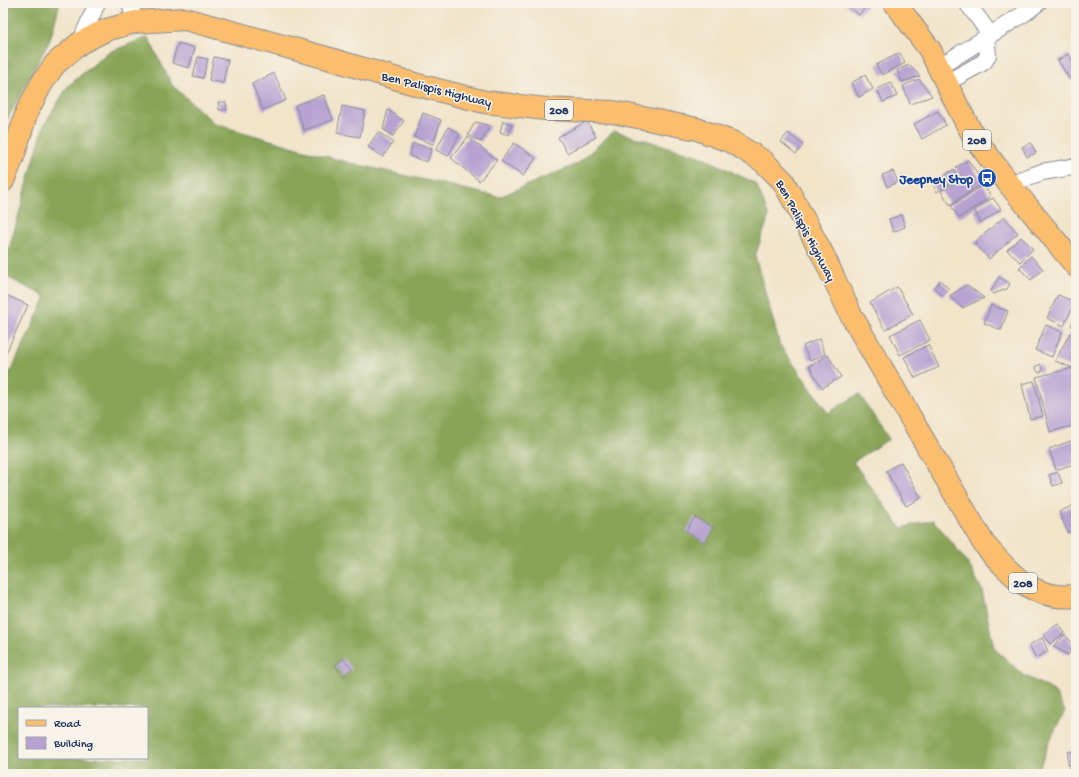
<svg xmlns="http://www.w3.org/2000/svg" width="1079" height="777" font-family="'Gochi Hand',sans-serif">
<rect width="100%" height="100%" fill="#f7f3e8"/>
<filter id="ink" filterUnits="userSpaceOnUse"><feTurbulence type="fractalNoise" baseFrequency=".025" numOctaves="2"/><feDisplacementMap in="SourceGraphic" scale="8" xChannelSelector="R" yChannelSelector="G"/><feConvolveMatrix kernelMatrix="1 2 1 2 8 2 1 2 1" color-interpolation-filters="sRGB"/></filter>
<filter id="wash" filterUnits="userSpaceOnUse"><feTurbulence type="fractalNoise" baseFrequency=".012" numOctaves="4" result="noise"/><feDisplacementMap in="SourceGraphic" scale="16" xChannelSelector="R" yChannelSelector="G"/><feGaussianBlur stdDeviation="0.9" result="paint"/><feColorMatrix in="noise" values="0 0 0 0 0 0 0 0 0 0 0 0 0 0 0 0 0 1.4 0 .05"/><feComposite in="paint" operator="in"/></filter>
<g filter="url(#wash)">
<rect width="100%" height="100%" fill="#f1e4c9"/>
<g fill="#88a456" stroke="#526a5a" fill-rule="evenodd">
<polygon points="3,3 60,3 50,40 3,127"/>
<path d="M148,37l24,48 43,39 131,38 153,35 78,-33 37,-33 89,26 53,27 13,32 -14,40 25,89 48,68 31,-19 30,45 -36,23 48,66 32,-8 13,15 23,30 13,25 12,58 28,26 32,17 11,20 -14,27 -14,36h-1034v-405l7,4 36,-76 -43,-22v-5l41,-145 24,-39 39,-33zM19,708h128v50h-128z"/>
</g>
<g id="blocks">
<g fill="#b7a2d2">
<polygon points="844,3 869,3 859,15"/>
<polygon points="178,43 195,48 189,68 172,63"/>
<polygon points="975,47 982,60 972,66 964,53"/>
<polygon points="900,53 905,63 882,75 876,65"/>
<polygon points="1068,54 1076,66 1076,77 1070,80 1058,60"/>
<polygon points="198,57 208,59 203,78 193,76"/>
<polygon points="214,57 228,60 223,83 209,80"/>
<polygon points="909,65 920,76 902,82 897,70"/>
<polygon points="274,73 286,100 263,110 252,84"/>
<polygon points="865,75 873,89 859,97 851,83"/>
<polygon points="919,79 932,96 910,104 903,86"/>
<polygon points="891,83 897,96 883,102 877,89"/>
<polygon points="324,95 333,120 304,130 295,105"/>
<polygon points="218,102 226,102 227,110 219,110"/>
<polygon points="342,106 365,111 360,137 337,133"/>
<polygon points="388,110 404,121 393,136 383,129"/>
<polygon points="938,111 946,125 922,139 914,124"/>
<polygon points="423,113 441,120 433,144 414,137"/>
<polygon points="503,121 512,124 509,135 500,132"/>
<polygon points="587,121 596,137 567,153 558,137"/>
<polygon points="476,122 490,126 481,142 468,135 474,124"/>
<polygon points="448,127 460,134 448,156 436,150"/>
<polygon points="378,132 393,142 383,157 368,147"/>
<polygon points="788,133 803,145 796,154 781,142"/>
<polygon points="468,137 497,160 479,181 451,158"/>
<polygon points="413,143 432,149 427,162 409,156"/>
<polygon points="514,143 536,158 523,176 501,161"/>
<polygon points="1031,143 1036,153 1027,157 1022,147"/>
<polygon points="968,160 983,183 950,205 941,191 963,178 956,167"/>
<polygon points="954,169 959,178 937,192 932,183"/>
<polygon points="893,171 898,182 887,187 882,175"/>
<polygon points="983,185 991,196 959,218 951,206"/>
<polygon points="993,198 1001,209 981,223 974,210"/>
<polygon points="901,215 905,227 893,232 889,219"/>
<polygon points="1004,217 1018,233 989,259 974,243"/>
<polygon points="1021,237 1033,249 1020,262 1007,250"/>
<polygon points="1031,256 1043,269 1031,280 1019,268"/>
<polygon points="999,277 1010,284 1007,289 993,294 991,291"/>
<polygon points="940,280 949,289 943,296 934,288"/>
<polygon points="967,285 984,298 962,308 949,296"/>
<polygon points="897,287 913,314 885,330 870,303"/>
<polygon points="3,294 28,305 6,353 3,351"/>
<polygon points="1058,295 1075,302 1064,326 1047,318"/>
<polygon points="991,305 1008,311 1001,330 984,323"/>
<polygon points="1076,316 1076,329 1071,325"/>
<polygon points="920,320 930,340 900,355 890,335"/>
<polygon points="1046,325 1062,332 1052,357 1035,350"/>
<polygon points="1070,333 1076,336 1076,362 1073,368 1076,382 1076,425 1050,432 1036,377 1073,368 1055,361"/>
<polygon points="819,339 825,354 810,361 803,346"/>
<polygon points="928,345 939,367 915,378 904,357"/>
<polygon points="828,355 841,377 822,388 809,366"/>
<polygon points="1040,364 1043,370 1039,373 1035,367"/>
<polygon points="1034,381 1043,416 1030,419 1022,384"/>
<polygon points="1076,439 1076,463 1056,470 1049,449"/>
<polygon points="901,462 921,498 906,506 886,471"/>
<polygon points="1058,472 1062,483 1053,486 1049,475"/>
<polygon points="1076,504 1076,529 1068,533 1059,512"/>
<polygon points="695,517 714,528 705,543 686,531"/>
<polygon points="1058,624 1065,633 1050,644 1043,634"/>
<polygon points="1065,635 1074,645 1068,655 1053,646"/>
<polygon points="1042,638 1048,651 1036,658 1029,645"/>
<polygon points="343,658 352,668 344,676 335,666"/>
<polygon points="1076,751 1076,765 1068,765 1068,752"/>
<polygon points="1076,767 1076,774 1069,774 1068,768"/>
</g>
</g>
</g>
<g filter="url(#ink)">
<use href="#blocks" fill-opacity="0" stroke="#868a94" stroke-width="1"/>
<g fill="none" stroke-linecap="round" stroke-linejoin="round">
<defs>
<g id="minor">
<polyline points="130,3 135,22"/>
<polyline points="967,3 990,34"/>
<polyline points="80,43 97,3"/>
<polyline points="939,67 1025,13 1038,3"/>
<polyline points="946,83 984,62 988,55 986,37"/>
<polyline points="1009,184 1042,172 1072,167 1076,168"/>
</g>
<g id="primary">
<polyline points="895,3 930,50 957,105 974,137 1009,184 1076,266"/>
<path d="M3,181l10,-24 14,-46 15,-28 13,-19 25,-21 26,-13 29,-8 50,-3 142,39 91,27 67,17 61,7 67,3 84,17 35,13 31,19 20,20 40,74 28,60 133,229c27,30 48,57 92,52"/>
</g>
</defs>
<use href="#minor" stroke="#868a94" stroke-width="18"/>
<use href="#primary" stroke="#868a94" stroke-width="24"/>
<use href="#minor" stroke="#fff" stroke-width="16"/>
<use href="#primary" stroke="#fbbe6e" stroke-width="22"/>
</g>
</g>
<defs>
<symbol id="bus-disc" viewBox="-11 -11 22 22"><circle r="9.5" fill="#1a4fb4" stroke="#f7f3e8"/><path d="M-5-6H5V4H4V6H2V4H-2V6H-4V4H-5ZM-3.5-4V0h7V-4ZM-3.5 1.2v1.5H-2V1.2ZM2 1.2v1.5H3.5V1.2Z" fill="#fff"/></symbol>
</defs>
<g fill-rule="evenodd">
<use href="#bus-disc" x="976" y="167" width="22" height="22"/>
</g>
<g text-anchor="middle" stroke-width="3" stroke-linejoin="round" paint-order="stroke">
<g fill="#f7f3e8" stroke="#5d6a87" stroke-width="1">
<rect x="545" y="100" width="28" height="20" rx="3"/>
<rect x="963" y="130" width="28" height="20" rx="3"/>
<rect x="1009" y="573" width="28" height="20" rx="3"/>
</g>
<g font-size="12" font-weight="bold" fill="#1b2f5e">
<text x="559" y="114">208</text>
<text x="977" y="144">208</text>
<text x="1023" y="587">208</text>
</g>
<g font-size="13" fill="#1b2f5e" stroke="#f7f3e8">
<text transform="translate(437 88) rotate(14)" y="5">Ben Palispis Highway</text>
<text transform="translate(807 230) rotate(62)" y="5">Ben Palispis Highway</text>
</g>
<g font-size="13" font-weight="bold" fill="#164399" stroke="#f7f3e8" text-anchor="end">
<text x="973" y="183">Jeepney Stop</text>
</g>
</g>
<rect width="1079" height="777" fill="none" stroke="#f7f3e8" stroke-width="16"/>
<rect x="18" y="707" width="130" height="52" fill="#f7f3e8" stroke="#9fa5b1"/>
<rect x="26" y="720" width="20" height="6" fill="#fbbe6e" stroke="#9fa5b1"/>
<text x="54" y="727" font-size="12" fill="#1b2f5e">Road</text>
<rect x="26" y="737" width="20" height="12" fill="#b7a2d2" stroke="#9fa5b1"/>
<text x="54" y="747" font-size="12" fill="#1b2f5e">Building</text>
</svg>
